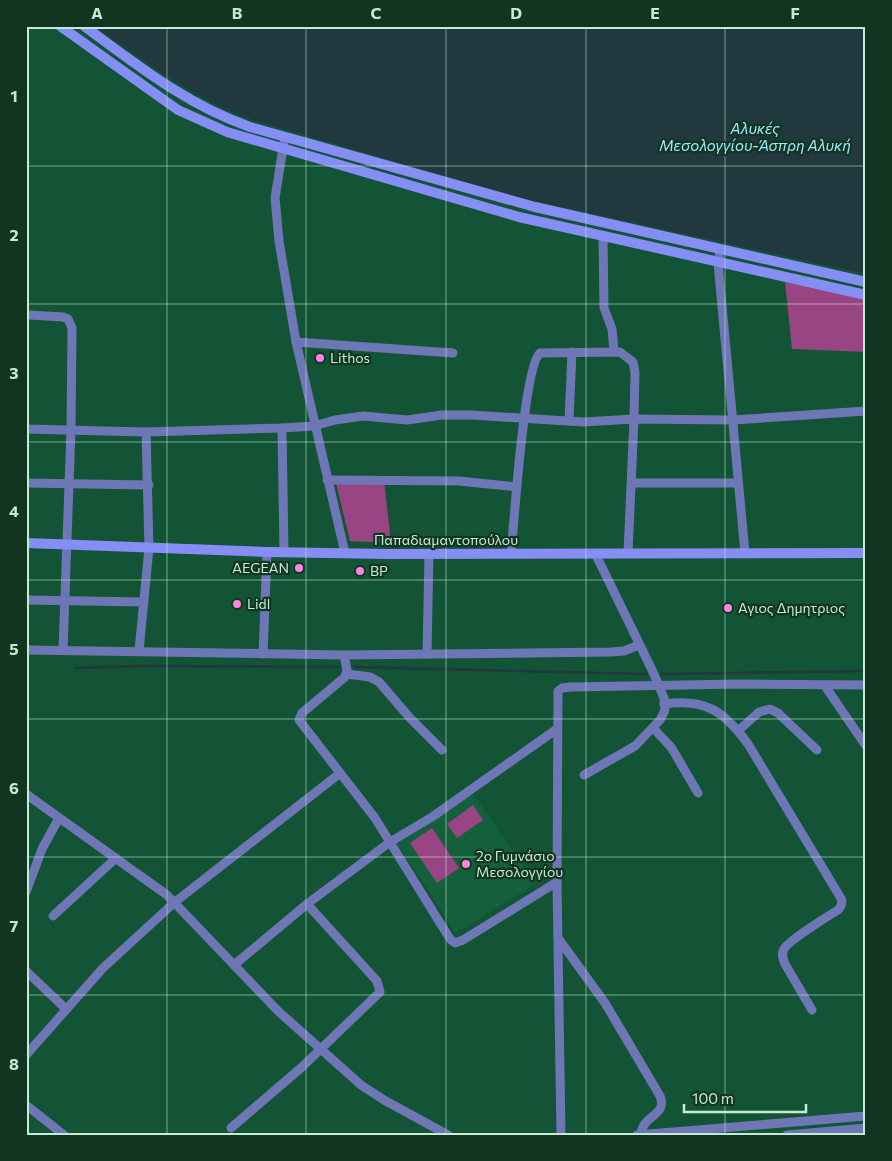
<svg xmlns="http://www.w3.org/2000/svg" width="892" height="1161" font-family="Commissioner,sans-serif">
<rect width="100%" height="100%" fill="#125435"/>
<polygon fill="#145f3c" points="471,791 536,884 456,933 397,843"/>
<g fill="#994584">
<polygon points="785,282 866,298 866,352 792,349"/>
<polygon points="335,479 384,480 391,543 350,541"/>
<polygon points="473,805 483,820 457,838 447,824"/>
<polygon points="432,828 459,868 437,883 410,843"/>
</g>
<path fill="#21383f" d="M95,26h771v248l-346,-76 -268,-78c-59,-22 -107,-57 -157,-94z"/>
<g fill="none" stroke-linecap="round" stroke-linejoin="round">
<g stroke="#21383f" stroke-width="2.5">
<polyline points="354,667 646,674"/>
<polyline points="75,668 141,666 340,667"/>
<polyline points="662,674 866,671"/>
</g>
<g stroke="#6e76b6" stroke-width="9">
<polyline points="284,142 275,198 279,241 296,342 345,553"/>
<polyline points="603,237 604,308 612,329 614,351"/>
<polyline points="720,250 718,263 745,553"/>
<polyline points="29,315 63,317 68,319 72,328 71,430 63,650"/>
<polyline points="296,342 453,353"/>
<polyline points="569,421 572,352"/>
<polyline points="282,428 284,552"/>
<polyline points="26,429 146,432 282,428 314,426 335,420 363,416 407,420 442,415 471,415 583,422 634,419 733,420 866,411"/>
<polyline points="327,480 459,481 517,487"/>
<polyline points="26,483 149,485"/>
<polyline points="632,483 737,483"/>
<path d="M511,554c3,-30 13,-188 29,-201l80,-1 13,10 2,10 -1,47 -6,134"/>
<polyline points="26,600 144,602"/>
<polyline points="26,650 344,655 611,652 624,651 639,645"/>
<polyline points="139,651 149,548 146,432"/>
<polyline points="263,654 267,552"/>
<polyline points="427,654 429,554"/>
<polyline points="344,655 347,670 345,677 302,713 299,720 375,818 450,939 455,943 463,940 557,882"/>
<polyline points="347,674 370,677 379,682 410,718 442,750"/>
<polyline points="825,686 866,746"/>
<path d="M664,704c41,-6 60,7 84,40l94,156 -1,6 -3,4c-10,6 -50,31 -54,39 -3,5 -1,10 1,15l27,46"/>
<polyline points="653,728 671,747 698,793"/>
<polyline points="738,731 759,712 770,709 778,713 817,750"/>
<polyline points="584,775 635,746 660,720 665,710 664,698 653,672 595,553"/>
<polyline points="26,794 167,895 278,1011 361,1085 384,1100 448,1135"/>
<polyline points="26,892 42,849 59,818"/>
<polyline points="53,916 116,858"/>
<path d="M558,938l47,65 55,93c8,20 -18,19 -19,38"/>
<polyline points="234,965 307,904 390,842 432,817 557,729"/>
<polyline points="26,971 66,1009"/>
<polyline points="26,1055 103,968 175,902 339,774"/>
<polyline points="26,1105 64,1135"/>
<polyline points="231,1128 302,1067 380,992 377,981 307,904"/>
<polyline points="561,1135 557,882 558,691 562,688 571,687 739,684 866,685"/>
<polyline points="637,1135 866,1116"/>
<polyline points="787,1135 866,1128"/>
</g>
<g stroke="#858ef4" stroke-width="10">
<polyline points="60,26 178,110 227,132 519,217 866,295"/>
<path d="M84,26c53,39 103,79 166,101l285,80 331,75"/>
<polyline points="26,543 267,552 387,554 866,553"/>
</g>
</g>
<path fill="none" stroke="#c5ecd3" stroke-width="1" stroke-opacity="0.55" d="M167,26v1109M306,26v1109M446,26v1109M586,26v1109M725,26v1109M26,166h840M26,304h840M26,442h840M26,580h840M26,719h840M26,857h840M26,995h840"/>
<g fill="#fe85df" stroke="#123522" stroke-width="2">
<circle cx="320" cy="358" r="5"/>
<circle cx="299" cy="568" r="5"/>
<circle cx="360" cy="571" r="5"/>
<circle cx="237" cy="604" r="5"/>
<circle cx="728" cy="608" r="5"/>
<circle cx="466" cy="864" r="5"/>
</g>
<g text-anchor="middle" stroke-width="4.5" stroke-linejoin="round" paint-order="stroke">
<g font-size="14" fill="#c5ecd3" stroke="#123522" text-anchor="start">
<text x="330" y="363">Lithos</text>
<text x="289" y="573" text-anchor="end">AEGEAN</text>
<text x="370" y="576">BP</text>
<text x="247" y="609">Lidl</text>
<text x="738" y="613">Αγιος Δημητριος</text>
<text x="476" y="861">2ο Γυμνάσιο<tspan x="476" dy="16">Μεσολογγίου</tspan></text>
</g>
<g font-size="14" fill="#c5ecd3" stroke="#123522">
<text x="446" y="545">Παπαδιαμαντοπούλου</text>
</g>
<g font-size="15" font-style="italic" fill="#a3eaff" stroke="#123522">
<text x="755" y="134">Αλυκές<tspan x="755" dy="17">Μεσολογγίου-Άσπρη Αλυκή</tspan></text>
</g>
</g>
<rect width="892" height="1161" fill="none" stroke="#123522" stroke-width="55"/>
<path d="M684 1104v8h122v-8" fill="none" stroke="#c5ecd3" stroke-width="2.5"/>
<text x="692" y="1104" font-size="15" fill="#c5ecd3" stroke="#123522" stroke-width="4" paint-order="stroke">100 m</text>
<rect x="28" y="28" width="836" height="1106" fill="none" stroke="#c5ecd3" stroke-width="2"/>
<g font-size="16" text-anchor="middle" font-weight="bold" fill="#c5ecd3">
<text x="97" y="19">A</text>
<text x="237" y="19">B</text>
<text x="376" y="19">C</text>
<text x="516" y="19">D</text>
<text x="655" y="19">E</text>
<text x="795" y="19">F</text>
<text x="14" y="102">1</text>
<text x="14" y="241">2</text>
<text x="14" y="379">3</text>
<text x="14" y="517">4</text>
<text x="14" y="655">5</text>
<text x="14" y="794">6</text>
<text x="14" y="932">7</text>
<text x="14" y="1070">8</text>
</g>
</svg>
